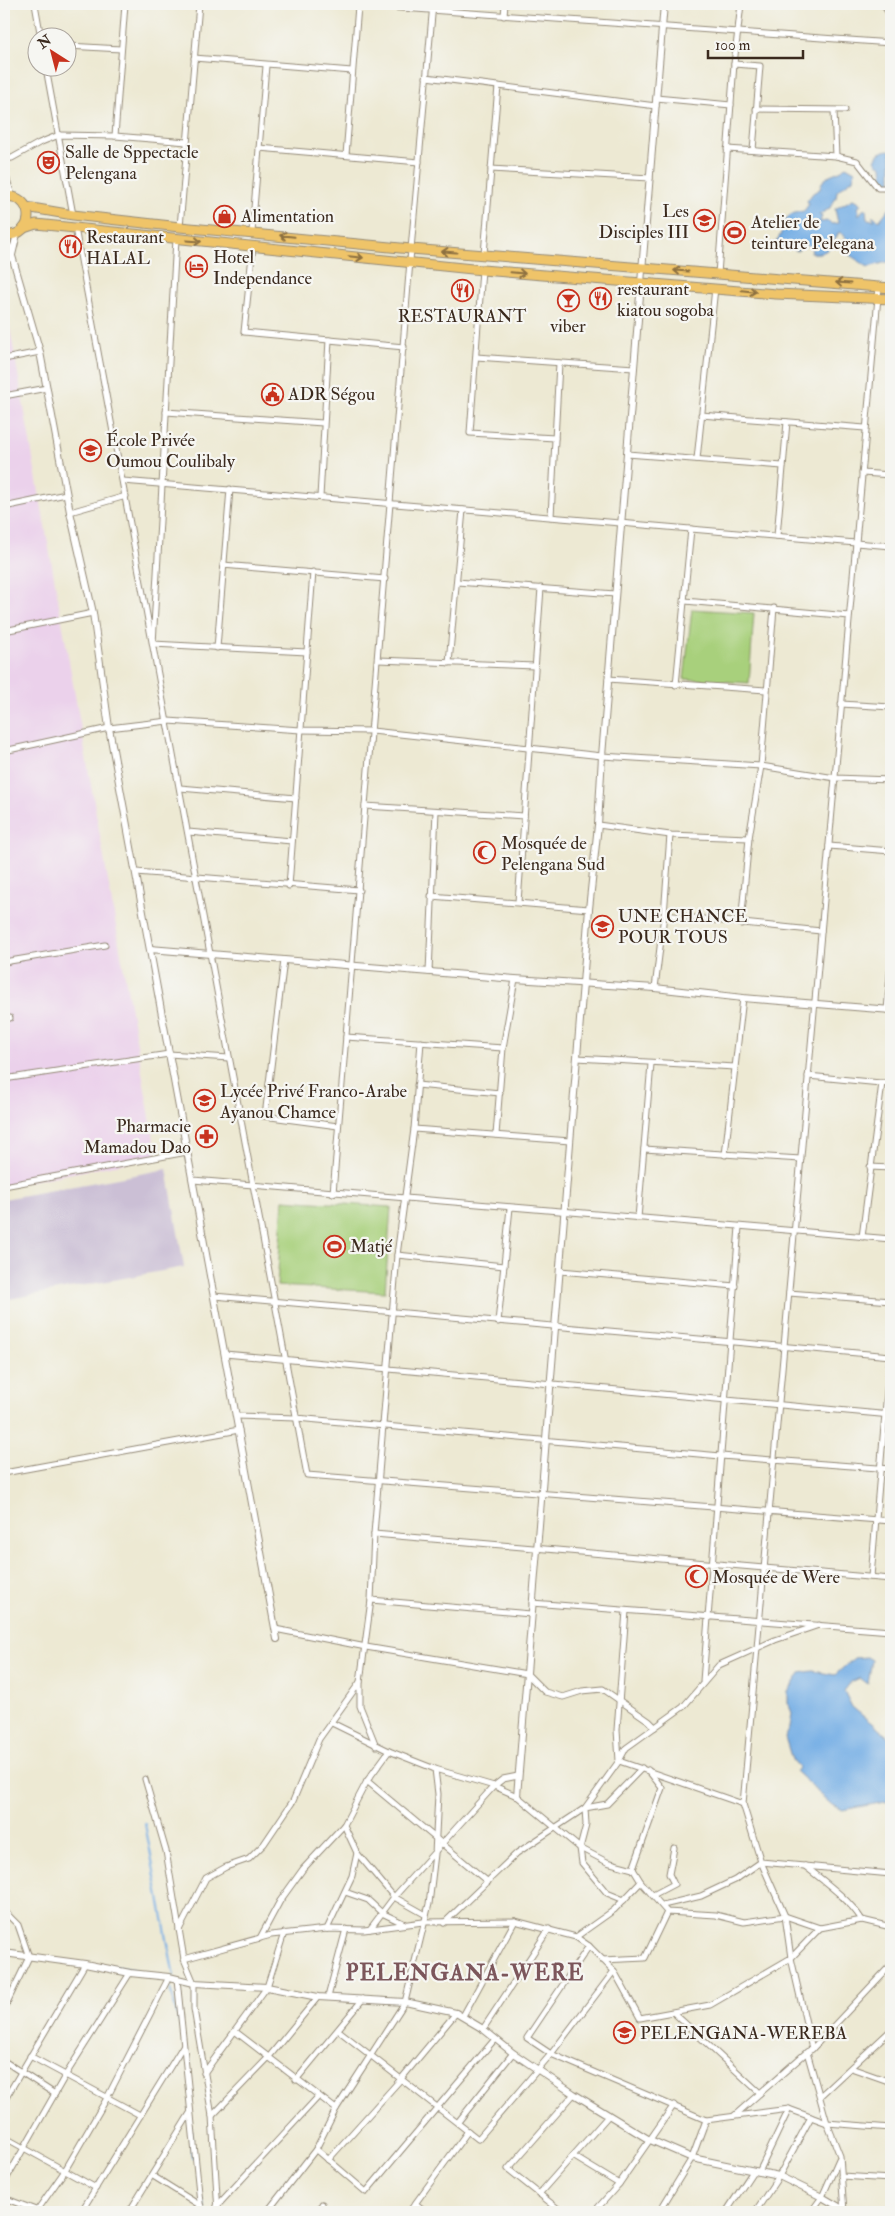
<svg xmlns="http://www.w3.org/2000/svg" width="895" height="2216" font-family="'IM FELL Double Pica',serif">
<rect width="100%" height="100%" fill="#f6f6f2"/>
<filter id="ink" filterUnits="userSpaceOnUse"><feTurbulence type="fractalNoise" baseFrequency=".02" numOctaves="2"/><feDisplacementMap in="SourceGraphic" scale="10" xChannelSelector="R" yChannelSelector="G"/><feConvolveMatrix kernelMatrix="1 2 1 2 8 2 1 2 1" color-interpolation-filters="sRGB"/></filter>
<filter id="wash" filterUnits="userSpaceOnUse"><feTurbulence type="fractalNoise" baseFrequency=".0096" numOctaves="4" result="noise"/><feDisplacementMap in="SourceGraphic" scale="20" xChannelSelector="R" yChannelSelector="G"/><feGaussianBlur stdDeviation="1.12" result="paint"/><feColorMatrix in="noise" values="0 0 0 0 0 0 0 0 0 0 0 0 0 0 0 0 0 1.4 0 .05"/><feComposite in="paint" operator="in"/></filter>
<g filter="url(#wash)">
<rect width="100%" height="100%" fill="#ede9d3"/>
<polygon fill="#ebd1eb" points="4,295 157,1157 4,1186"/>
<polygon fill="#cbbfd5" points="167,1169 184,1267 4,1300 4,1199"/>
<g fill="#a8d07b" stroke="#727d4c">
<polygon points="692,609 754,613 749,683 684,679"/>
<polygon points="283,1200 391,1207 385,1292 277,1286"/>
</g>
<g fill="#75aee5" stroke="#586c82">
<polygon points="888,150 891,151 891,185 883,177 882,166 877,163 875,160 879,153"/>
<path d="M846,166l9,5 -2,8 -16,12 -1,7 -7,11 -10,6 3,1 -2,6 7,-1 5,3 6,-1 -3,-14 18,-10 5,2 3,4 -4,3 2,3 -2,3h3l3,-4 3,-1 1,10 8,1 -3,-3 2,-1 5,5 12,-15v55l-23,6 -26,-17 5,-3 -2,-11 -6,-4c-7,14 -11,23 -28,21l1,-4 -6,-5 -9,7 -8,-4 -12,1 -5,-3c17,-12 4,-31 32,-34l5,-7 -2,-3 6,-8 7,-4 2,-7 8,-7 12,-5z"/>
<polygon points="867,1657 872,1660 868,1684 860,1678 851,1682 844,1691 852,1707 891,1739 891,1801 842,1810 832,1805 796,1772 799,1768 792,1760 785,1737 790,1727 792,1713 788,1703 788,1692 800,1673 813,1671 835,1675 854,1658"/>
</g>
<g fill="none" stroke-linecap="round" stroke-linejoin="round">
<g stroke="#75aee5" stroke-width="2">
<polyline points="145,1824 174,1976"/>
<polyline points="110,1966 135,1970"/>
<polyline points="170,1988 179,2022"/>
<polyline points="190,2125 193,2158"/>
<polyline points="202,2199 205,2212"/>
</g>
</g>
</g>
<g filter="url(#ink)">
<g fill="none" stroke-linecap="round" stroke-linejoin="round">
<defs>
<g id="minor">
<polyline points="35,4 41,38"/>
<polyline points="346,4 891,43"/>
<polyline points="883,4 891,17"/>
<polyline points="504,16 505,4"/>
<polyline points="68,46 121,49"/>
<polyline points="194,58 352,71"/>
<polyline points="734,64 760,66 753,150"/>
<polyline points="46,68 73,215"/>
<polyline points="426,77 656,106"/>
<polyline points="656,98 731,105"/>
<polyline points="756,109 845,110"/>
<polyline points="834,111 836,156 857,161 878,188 891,188"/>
<polyline points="115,136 125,4"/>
<polyline points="259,148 419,162"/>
<polyline points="727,149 836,156"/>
<polyline points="346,155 358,6"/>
<polyline points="4,159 12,158 39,143 59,135 115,136 187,142"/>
<polyline points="491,169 650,178"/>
<polyline points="180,227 199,4"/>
<polyline points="75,228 307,1475 891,1521"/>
<polyline points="252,232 266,66"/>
<polyline points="176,239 153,644 307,652"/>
<polyline points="253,246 244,332 404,347"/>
<polyline points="484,254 498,86"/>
<polyline points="482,270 470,433 555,438"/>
<polyline points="718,274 734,64 741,4"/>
<polyline points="476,357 634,368"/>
<polyline points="4,359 40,352"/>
<polyline points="4,396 47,388"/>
<polyline points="166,412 323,423"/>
<polyline points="701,415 865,428"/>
<polyline points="627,454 783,466"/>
<polyline points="697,459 715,288"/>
<polyline points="862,473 891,475"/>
<polyline points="123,481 891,546"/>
<polyline points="320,497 329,340"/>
<polyline points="4,507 66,494"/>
<polyline points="70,512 126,496"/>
<polyline points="551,517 559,363"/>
<polyline points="777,536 787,422"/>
<polyline points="223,565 385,579"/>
<polyline points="457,582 615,594"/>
<polyline points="685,601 849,616"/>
<polyline points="4,631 93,613"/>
<polyline points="217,648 230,489"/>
<polyline points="378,660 535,666"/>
<polyline points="449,663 463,510"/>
<polyline points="608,679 766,690"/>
<polyline points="676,685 691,529"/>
<polyline points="841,704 891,707"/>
<polyline points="4,751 109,728 168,721 301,730 372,731 602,756 761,766 835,778 891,780"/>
<polyline points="180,788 296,798"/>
<polyline points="365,806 524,816"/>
<polyline points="598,825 670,835 749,838"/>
<polyline points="188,832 292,841"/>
<polyline points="829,846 891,851"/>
<polyline points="136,872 359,890"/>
<polyline points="289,886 313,572"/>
<polyline points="431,896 589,909"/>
<polyline points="518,902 541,588"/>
<polyline points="664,915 821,931"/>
<polyline points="741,924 749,838 761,766 774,608"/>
<polyline points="4,962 105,945"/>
<polyline points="429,972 436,811"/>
<polyline points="655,988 664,915 670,835"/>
<polyline points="887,1010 891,963"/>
<polyline points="4,1019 10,1018"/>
<polyline points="346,1037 503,1048"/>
<polyline points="577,1058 735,1067"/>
<polyline points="808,1076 891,1084"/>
<polyline points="4,1079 169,1054 229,1058"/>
<polyline points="417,1085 500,1093"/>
<polyline points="240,1113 338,1126"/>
<polyline points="265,1116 284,960"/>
<polyline points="414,1129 570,1141"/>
<polyline points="496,1135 503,1048 515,979"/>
<polyline points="644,1149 801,1159"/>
<polyline points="725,1155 743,998"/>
<polyline points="870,1167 891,1168"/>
<polyline points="193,1180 891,1239"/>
<polyline points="4,1186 187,1152"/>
<polyline points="333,1193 411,249 433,4"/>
<polyline points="638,1218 651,1064"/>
<polyline points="862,1237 882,1083"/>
<polyline points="397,1255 504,1266"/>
<polyline points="560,1271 735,1286"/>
<polyline points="789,1293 891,1301"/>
<polyline points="214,1296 891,1356"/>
<polyline points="498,1322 510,1208"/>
<polyline points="225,1354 891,1415"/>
<polyline points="236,1416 296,1418 721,1456 891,1469"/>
<polyline points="4,1473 239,1430"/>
<polyline points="374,1534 891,1579"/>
<polyline points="871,1577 890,1356"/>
<polyline points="371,1600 531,1614"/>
<polyline points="532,1603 891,1631"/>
<polyline points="275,1629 366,1647 527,1674 545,1692 563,1697 582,1691 603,1689 649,1721 655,1727"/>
<polyline points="703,1681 739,1227"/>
<polyline points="360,1682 360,1706 376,1746"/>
<polyline points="332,1723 389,1751 435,1769 494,1786 517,1796 580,1848 607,1862 633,1869 641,1882 667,1912 716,1915 744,1922 785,1916 820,1928 862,1920 891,1927"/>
<polyline points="145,1779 166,1851 184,1959 194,1983 194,2009 212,2116 218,2212"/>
<polyline points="367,1781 488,1882"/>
<polyline points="743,1804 619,1761 626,1748 683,1707 719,1665 775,1640 819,1625"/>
<polyline points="344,1825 357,1853 394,1897 426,1915"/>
<path d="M805,1866c21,17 43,32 57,54"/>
<polyline points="633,1869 662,1788 648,1770"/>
<polyline points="345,1892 368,1900 382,1913 405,1924"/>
<polyline points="653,1895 674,1884 669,1874 674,1848"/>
<polyline points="624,1900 607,1893 582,1863 580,1848 586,1825 585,1808 607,1804 642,1768"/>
<polyline points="663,1905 701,1896 735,1880 761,1862 891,1874"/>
<polyline points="4,1911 18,1925 29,1957 4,2009"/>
<polyline points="444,1923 517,1853 585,1808 619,1761 617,1730 626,1611"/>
<polyline points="327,1929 352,1876 357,1853"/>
<polyline points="370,1929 394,1897 494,1786 503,1779 518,1776"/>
<polyline points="179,1930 206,1878 226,1867 249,1859 264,1844 293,1801 319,1739 360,1682 371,1600 374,1534 397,1255 414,1129 421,1042"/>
<polyline points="576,1937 614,1910 641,1882"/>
<polyline points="260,1938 280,1901 303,1869 344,1825 367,1781 389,1751"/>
<polyline points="589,1946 527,2038 551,2054 706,2120 789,2109 827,2123 891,2128"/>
<polyline points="184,1959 271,1935 327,1929 364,1930 423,1922 515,1921 576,1937 589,1946 614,1971 640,2018 710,2005 791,1958 820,1928"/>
<polyline points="602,1960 645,1958 667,1912"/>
<polyline points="177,1979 201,2212"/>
<polyline points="328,1997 346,1929"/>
<polyline points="674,2013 760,2093"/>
<polyline points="463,2016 515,1921"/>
<polyline points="483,2029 549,1929"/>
<polyline points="338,2030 478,2139 551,2054 614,1971"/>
<polyline points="236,2032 336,2109"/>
<polyline points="812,2049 891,1965"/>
<polyline points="30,2056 140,2115"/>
<polyline points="4,2061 55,2094"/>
<polyline points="851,2068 891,2082"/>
<polyline points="204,2073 267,1987 284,1933"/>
<polyline points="296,2080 363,1999"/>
<polyline points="820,2096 891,2030"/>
<polyline points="4,2101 85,1964"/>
<polyline points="212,2116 268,2058 318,1997"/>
<polyline points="734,2116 807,2052"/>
<polyline points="458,2122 513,2053"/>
<polyline points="4,2137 96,2188"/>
<polyline points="316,2149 366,2192 495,2039"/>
<polyline points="573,2156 619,2184"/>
<polyline points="328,2160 401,2079 456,2013"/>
<polyline points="759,2172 789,2109"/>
<polyline points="153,2176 201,2206 197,2212"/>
<polyline points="841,2176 891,2179"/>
<polyline points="4,2183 65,2076 130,1973"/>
<polyline points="539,2194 609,2115"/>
<polyline points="4,2198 41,2212"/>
<polyline points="416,2204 426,2212"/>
<polyline points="217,2206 318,2097"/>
<polyline points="36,2212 64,2172 107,2098 169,1977"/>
<polyline points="81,2212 183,2046"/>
<polyline points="129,2212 190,2113"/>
<polyline points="267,2212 316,2149 336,2109 405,2002 429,1904 435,1854 438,1794 435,1769"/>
<polyline points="318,2212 322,2204"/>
<polyline points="409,2212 468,2131"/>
<polyline points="562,2212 508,2169 574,2094"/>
<polyline points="594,2212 619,2184 674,2105"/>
<polyline points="659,2212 692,2158 706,2120"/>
<polyline points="726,2212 753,2171"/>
<polyline points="755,2212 779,2176 811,2117"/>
<polyline points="811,2212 822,2197 839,2159"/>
<polyline points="844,2212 840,2156 827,2123 807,2052 812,2049 791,1958 785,1916 761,1862 743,1804 879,286"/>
</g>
<g id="tertiary">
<polyline points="4,172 12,197"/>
<polyline points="4,235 12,256 40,352 70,512 93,613 109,728 277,1639"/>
<polyline points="12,255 17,234"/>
<polyline points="150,949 515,979 655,988 743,998 891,1010"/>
<polyline points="517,1796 589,909 598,825 602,756 664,4"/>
<polyline points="4,1953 85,1964 130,1973 169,1977 194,1983 267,1987 318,1997 405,2002 456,2013 483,2029 513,2053 574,2094 648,2139 692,2158 779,2176 822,2197 848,2212"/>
</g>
<g id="trunk">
<path d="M4,197c30,-5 34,41 0,38"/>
<polyline points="26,207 73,215 180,227 411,249 891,288"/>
<polyline points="24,228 36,224 482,270 776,294 891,299"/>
</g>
</defs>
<use href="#minor" stroke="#948a78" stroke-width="7"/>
<use href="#tertiary" stroke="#948a78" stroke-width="8"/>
<use href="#trunk" stroke="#948a78" stroke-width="11"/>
<use href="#minor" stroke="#fff" stroke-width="5"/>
<use href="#tertiary" stroke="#fff" stroke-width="6"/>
<use href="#trunk" stroke="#efc469" stroke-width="9"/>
</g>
<defs><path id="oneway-shaft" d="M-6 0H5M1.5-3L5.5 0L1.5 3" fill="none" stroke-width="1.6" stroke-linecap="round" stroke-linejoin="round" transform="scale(1.25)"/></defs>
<g stroke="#8c6f40">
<use href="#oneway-shaft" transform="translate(287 236) rotate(-174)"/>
<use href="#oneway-shaft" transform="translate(194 241) rotate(4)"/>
<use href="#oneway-shaft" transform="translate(449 252) rotate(-176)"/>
<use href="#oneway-shaft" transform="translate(356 257) rotate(6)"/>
<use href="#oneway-shaft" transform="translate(681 271) rotate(-176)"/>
<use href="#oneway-shaft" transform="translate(518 273) rotate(5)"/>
<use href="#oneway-shaft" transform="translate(843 283) rotate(-176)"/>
<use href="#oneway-shaft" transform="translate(749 291) rotate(6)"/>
</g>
</g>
<defs>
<symbol id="theatre-ring" viewBox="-11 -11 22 22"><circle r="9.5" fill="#f6f6f2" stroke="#c8321e" stroke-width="1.5"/><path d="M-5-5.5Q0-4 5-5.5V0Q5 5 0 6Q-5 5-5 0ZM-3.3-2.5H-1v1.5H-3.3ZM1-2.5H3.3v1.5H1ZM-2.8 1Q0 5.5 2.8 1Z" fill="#c8321e"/></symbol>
<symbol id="shop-ring" viewBox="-11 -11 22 22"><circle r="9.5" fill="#f6f6f2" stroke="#c8321e" stroke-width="1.5"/><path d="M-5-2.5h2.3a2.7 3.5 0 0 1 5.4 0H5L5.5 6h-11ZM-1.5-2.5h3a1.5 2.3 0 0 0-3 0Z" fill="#c8321e"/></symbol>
<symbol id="school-ring" viewBox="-11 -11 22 22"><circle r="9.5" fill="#f6f6f2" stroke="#c8321e" stroke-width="1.5"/><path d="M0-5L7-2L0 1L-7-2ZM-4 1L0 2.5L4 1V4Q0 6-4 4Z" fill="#c8321e"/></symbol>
<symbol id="stadium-ring" viewBox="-11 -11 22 22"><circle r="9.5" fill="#f6f6f2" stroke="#c8321e" stroke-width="1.5"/><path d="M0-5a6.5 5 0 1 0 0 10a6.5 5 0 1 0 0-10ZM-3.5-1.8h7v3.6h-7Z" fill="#c8321e"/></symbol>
<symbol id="restaurant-ring" viewBox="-11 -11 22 22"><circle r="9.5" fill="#f6f6f2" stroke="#c8321e" stroke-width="1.5"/><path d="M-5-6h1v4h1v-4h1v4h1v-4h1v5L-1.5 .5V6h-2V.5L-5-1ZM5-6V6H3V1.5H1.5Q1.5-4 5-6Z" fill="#c8321e"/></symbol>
<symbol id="hotel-ring" viewBox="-11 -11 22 22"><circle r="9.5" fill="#f6f6f2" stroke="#c8321e" stroke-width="1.5"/><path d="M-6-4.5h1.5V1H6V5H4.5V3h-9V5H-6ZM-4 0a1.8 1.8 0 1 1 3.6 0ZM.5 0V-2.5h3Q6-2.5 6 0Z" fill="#c8321e"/></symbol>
<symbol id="bar-ring" viewBox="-11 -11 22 22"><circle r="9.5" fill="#f6f6f2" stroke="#c8321e" stroke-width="1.5"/><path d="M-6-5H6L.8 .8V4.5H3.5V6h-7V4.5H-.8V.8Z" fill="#c8321e"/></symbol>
<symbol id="civic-ring" viewBox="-11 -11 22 22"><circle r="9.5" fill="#f6f6f2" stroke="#c8321e" stroke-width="1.5"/><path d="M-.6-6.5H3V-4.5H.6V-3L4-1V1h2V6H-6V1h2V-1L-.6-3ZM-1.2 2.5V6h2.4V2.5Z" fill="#c8321e"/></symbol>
<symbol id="mosque-ring" viewBox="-11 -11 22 22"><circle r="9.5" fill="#f6f6f2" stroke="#c8321e" stroke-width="1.5"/><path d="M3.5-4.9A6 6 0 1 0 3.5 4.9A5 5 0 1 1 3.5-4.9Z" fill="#c8321e"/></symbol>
<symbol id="pharmacy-ring" viewBox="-11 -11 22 22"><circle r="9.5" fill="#f6f6f2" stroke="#c8321e" stroke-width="1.5"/><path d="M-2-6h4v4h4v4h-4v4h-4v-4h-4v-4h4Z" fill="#c8321e"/></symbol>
</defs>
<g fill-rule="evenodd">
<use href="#theatre-ring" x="36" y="150" width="25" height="25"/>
<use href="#shop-ring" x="212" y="204" width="25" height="25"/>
<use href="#school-ring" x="692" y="208" width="25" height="25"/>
<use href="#stadium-ring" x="722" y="220" width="25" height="25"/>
<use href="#restaurant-ring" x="58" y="234" width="25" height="25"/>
<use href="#hotel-ring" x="184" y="254" width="25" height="25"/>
<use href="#restaurant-ring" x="450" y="278" width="25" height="25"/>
<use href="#restaurant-ring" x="588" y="286" width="25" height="25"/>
<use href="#bar-ring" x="556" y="288" width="25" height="25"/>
<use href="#civic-ring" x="260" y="382" width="25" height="25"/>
<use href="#school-ring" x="78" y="438" width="25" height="25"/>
<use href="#mosque-ring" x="472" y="840" width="25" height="25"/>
<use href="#school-ring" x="590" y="914" width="25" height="25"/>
<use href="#school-ring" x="192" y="1088" width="25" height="25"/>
<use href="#pharmacy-ring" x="194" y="1124" width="25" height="25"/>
<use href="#stadium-ring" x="322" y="1234" width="25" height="25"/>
<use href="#mosque-ring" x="684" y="1564" width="25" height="25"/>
<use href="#school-ring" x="612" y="2020" width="25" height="25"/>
</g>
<g text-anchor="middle" stroke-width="4.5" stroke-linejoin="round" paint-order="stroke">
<g font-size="18" fill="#3b2a1e" stroke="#f6f6f2" text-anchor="start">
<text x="65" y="158">Salle de Sppectacle<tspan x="65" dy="21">Pelengana</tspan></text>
<text x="689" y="217" text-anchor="end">Les<tspan x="689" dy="21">Disciples III</tspan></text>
<text x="241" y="222">Alimentation</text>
<text x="751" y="228">Atelier de<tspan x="751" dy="21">teinture Pelegana</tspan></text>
<text x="86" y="243">Restaurant<tspan x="86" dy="21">HALAL</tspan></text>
<text x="213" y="263">Hotel<tspan x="213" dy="21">Independance</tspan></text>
<text x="617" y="295">restaurant<tspan x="617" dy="21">kiatou sogoba</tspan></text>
<text x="462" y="322" text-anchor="middle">RESTAURANT</text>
<text x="568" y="332" text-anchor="middle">viber</text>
<text x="288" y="400">ADR Ségou</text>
<text x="106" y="446">École Privée<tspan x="106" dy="21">Oumou Coulibaly</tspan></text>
<text x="501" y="849">Mosquée de<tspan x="501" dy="21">Pelengana Sud</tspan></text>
<text x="618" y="922">UNE CHANCE<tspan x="618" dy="21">POUR TOUS</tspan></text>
<text x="220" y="1097">Lycée Privé Franco-Arabe<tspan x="220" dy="21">Ayanou Chamce</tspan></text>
<text x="191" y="1132" text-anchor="end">Pharmacie<tspan x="191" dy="21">Mamadou Dao</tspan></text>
<text x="350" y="1252">Matjé</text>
<text x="712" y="1583">Mosquée de Were</text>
<text x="640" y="2039">PELENGANA-WEREBA</text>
</g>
<g font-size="22" font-weight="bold" letter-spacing="1" fill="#7c565b" stroke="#f6f6f2">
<text x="465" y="1980">PELENGANA-WERE</text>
</g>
</g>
<rect width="895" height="2216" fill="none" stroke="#f6f6f2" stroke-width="20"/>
<g transform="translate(52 52) rotate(324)"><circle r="24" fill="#f6f6f2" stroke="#aba49d"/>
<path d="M0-4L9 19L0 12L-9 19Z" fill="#c8321e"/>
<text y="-8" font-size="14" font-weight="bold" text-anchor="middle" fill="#3b2a1e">N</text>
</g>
<path d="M708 50v8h95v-8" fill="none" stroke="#3b2a1e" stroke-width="2.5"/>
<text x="715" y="50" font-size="15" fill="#3b2a1e" stroke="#f6f6f2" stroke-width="4" paint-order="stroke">100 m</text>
</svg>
